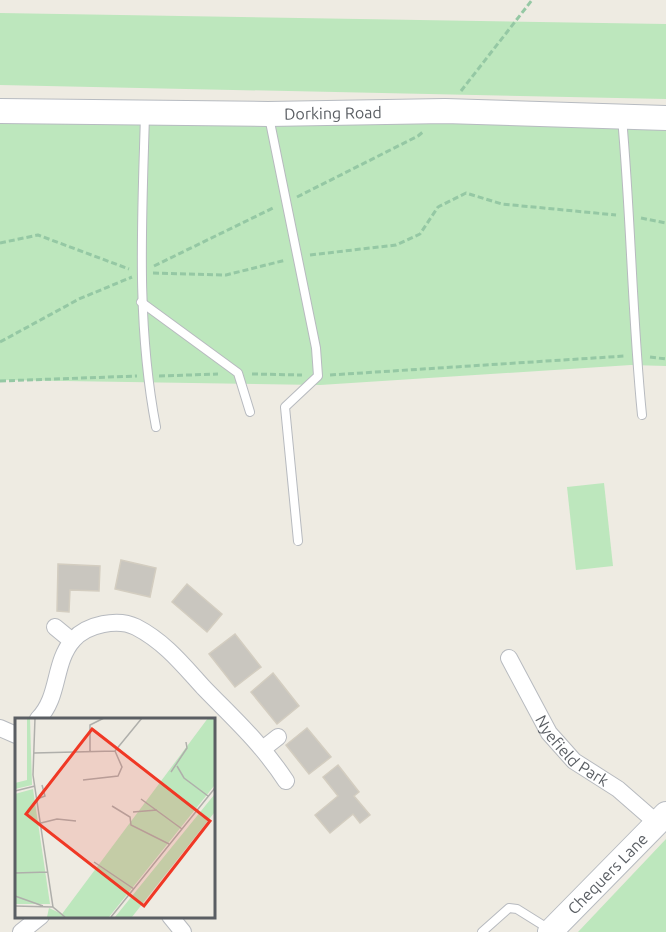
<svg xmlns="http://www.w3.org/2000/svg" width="666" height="932" font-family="Ubuntu,sans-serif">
<rect width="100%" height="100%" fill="#eeebe2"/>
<g fill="#bde7bd">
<polygon points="0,13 666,24 666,99 0,85"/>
<polygon points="0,115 666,124 666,366 631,365 320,385 0,380"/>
<polygon points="604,483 613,566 576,570 567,487"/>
<polygon points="666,839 666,932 578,932"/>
</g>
<g fill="#c9c6bf" stroke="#d3cdc0" stroke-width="1.5">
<polygon points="121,560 156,568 150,597 115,589"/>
<polygon points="58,564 100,566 99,591 70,590 69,612 57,611"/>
<polygon points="187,584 222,614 207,632 172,602"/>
<polygon points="235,634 261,667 235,687 209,654"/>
<polygon points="273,673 299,706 277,724 251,692"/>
<polygon points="307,728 331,757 309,774 286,745"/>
<polygon points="338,765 359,792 354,796 370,815 360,823 353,814 330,833 315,815 338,796 323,777"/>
</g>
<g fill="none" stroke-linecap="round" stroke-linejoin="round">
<defs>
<g id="lane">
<path d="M145,115c-3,105 -9,208 11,312"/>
<polyline points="269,117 316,348 318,376 285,407 298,541"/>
<path d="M622,118c9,99 10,198 20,297"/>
<polyline points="141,302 238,373 250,412"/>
<polyline points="482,932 509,908 517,909 549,929"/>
</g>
<g id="street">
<polyline points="55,627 72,641"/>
<path id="s1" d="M509,658l40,75 25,28 44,28 39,34"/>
<path d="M38,719c22,-22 15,-56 35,-79 14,-16 45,-22 63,-13 29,15 47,38 68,61 31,32 57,55 82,93"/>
<polyline points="0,728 16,735"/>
<polyline points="264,748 278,737"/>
<polyline points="170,916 183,932"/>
<polyline points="21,932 41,916"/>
</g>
<g id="secondary">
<path id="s2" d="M0,111l268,3 177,-3 221,7"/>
<path id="s3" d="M550,932l116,-118"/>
</g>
</defs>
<use href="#lane" stroke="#b7babf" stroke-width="10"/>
<use href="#street" stroke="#b7babf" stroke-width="18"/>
<use href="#secondary" stroke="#b7bbc1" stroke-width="26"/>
<g stroke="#95c8a4" stroke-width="3" stroke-dasharray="6 3" stroke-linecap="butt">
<polyline points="461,91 532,0"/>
<polyline points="297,197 418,136 424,131"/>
<polyline points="641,218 666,223"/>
<polyline points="0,243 38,235 129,269"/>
<polyline points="310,255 396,245 420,234 438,207 466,193 502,204 616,215"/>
<polyline points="154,266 275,207"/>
<polyline points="153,273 226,275 286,260"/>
<polyline points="0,342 79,299 132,277"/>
<polyline points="650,357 666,359"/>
<polyline points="252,374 302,375"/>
<polyline points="330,375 625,356"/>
<polyline points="159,376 218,374"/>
<polyline points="0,381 137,376"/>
</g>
<use href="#lane" stroke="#fff" stroke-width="8"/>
<use href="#street" stroke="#fff" stroke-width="16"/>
<use href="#secondary" stroke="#fff" stroke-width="24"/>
</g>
<g text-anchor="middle" stroke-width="4.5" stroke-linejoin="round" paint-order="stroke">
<g font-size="16" fill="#5a5e63" stroke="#fff">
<text dy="6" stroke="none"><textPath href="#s2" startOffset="333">Dorking Road</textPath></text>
<text dy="6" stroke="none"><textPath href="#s1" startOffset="114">Nyefield Park</textPath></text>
<text dy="6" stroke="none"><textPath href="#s3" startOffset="82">Chequers Lane</textPath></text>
</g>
</g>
<g transform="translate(15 718)">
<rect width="200" height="200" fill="#eeebe2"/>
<path d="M12,0h3l2,67 -17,4v-6l12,-3zM193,0h6v68l-105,131h-62l2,-9 13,6zM18,71l17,115h-35v-110zM199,77v18l-82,104h-17z" fill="#bde7bd"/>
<path fill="none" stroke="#afafab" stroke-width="1.5" d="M20,0l-2,57 20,132 12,10M75,34v-27l14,-7M19,35l81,-2 27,-33M162,48l7,12 24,18M156,54l16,-24 -1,-6M68,62l35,-4 4,-9 -7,-16M0,73l20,-5M22,81l8,-3 -3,-11M126,81l41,30M97,88l18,11 1,8 38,19M118,94l24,-2M26,105l16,-4 19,2M79,144l40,27M0,155l33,-1M0,178l28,10M0,188l38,1M96,199l104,-129"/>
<path fill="#f03825" fill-opacity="0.15" stroke="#f03825" stroke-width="3" d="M77,11l118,92 -66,85 -118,-92z"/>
<rect width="200" height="200" fill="none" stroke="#5a5e63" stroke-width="3"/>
</g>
</svg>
